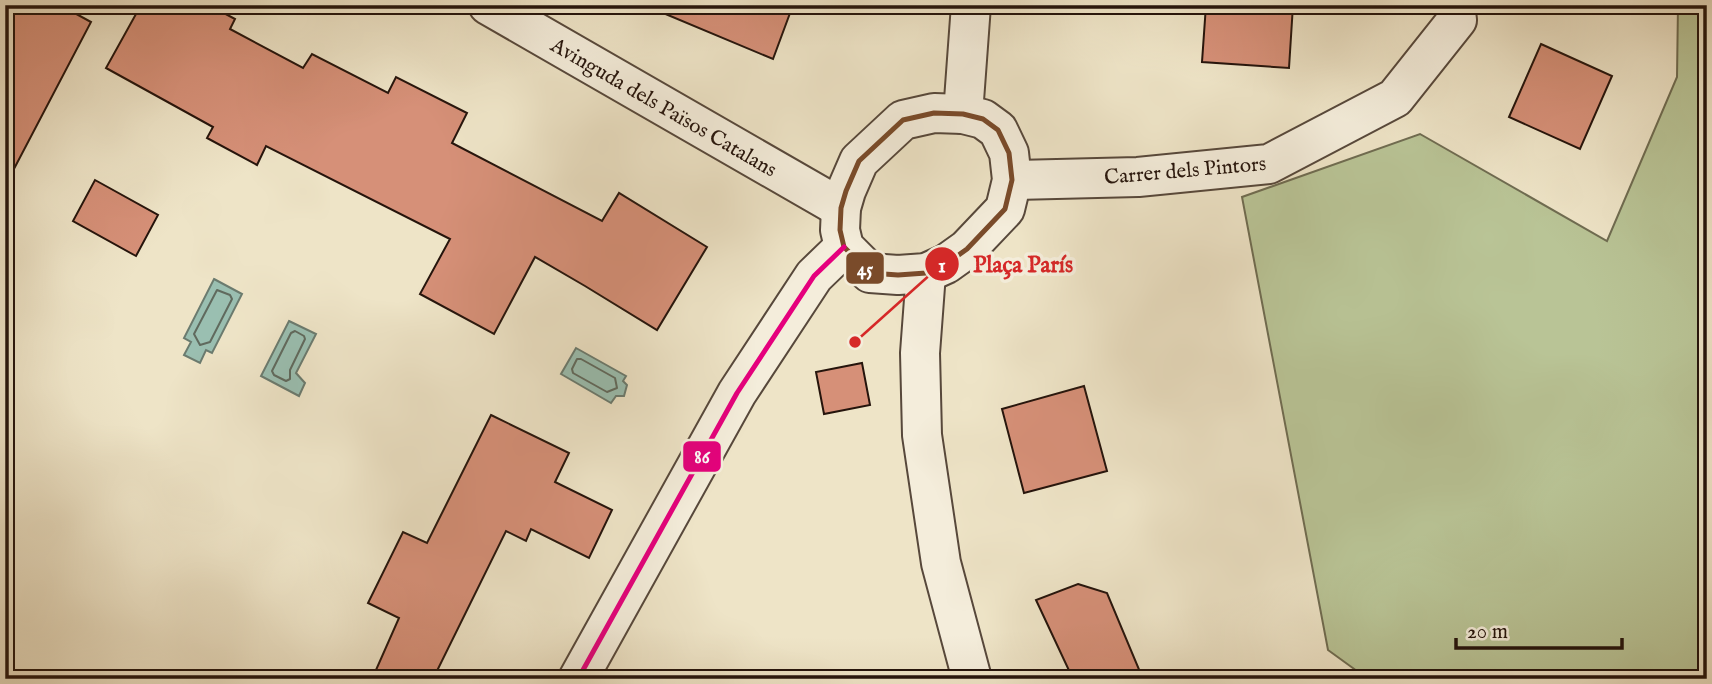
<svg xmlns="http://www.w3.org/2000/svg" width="1712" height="684" font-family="'IM FELL English',serif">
<rect width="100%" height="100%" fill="#eee4c7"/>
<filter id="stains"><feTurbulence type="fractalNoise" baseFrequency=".00286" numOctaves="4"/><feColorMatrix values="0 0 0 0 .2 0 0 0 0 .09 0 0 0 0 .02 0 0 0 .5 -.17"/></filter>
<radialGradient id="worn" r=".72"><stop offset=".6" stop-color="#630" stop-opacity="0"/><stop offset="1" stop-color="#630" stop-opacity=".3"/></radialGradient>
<polygon fill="#b9c496" stroke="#6f6c51" stroke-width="2" points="1678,5 1707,5 1707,679 1368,679 1328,650 1242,197 1420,134 1607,241 1677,77"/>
<g fill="#9abfb1" stroke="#6b7b6f" stroke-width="2">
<polygon points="214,279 242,294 212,353 206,350 200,363 184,355 191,342 184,338"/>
<polygon points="289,321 316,334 296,373 305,383 299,396 261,376"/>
<polygon points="576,348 626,376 623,381 627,385 624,396 616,396 611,403 561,374"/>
</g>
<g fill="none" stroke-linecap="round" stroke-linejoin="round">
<g stroke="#606a5e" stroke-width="2">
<polygon points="217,290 230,295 232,299 210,342 200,345 194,334"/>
<polygon points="295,331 304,336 305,339 290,370 290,379 286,381 274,375 272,371 291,333"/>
<polygon points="577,359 581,359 615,378 617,388 607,392 573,373 572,369"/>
</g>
</g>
<g fill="#d69078" stroke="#25140c" stroke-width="2">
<polygon points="5,5 60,5 91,22 5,186"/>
<polygon points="141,5 209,5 235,19 230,29 303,68 312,54 388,93 396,77 467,113 452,143 602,221 619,193 707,247 657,330 585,286 535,257 494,334 420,294 450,239 266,146 257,165 207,138 213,127 106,68"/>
<polygon points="644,5 793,5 773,59"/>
<polygon points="1206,5 1293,5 1289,68 1202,62"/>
<polygon points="1541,44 1612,76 1580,149 1509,117"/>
<polygon points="95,180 158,215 136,256 73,221"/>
<polygon points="862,363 870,405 824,414 816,372"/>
<polygon points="1084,386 1107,471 1024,493 1002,409"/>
<polygon points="491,415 569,453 555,482 612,510 589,558 531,529 526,541 506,531 433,679 372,679 399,618 368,603 403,532 427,543"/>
<polygon points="1078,584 1107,593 1143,679 1073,679 1036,600"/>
</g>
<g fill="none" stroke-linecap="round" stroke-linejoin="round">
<defs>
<g id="street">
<polyline points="488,5 841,208"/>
<polygon points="934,113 963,114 983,119 998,130 1009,153 1012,180 1005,209 967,249 946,264 926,273 898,275 870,273 844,247 840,230 841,208 846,191 859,161 903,120"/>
<polyline points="963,114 971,5"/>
<polyline points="1012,180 1138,177 1269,164 1395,98 1457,20 1455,5"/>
<polyline points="926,273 920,353 922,435 941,563 972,679"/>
<polyline points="578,679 737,393 814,276 844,247"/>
</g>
</defs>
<use href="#street" stroke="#57483b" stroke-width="42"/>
<use href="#street" stroke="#f4eddb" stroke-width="38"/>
<defs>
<polygon id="bus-1" points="934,113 963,114 983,119 998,130 1009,153 1012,180 1005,209 967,249 946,264 926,273 898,275 870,273 844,247 840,230 841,208 846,191 859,161 903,120"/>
<polyline id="bus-2" points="578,679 737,393 814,276 844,247"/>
</defs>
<use href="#bus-1" stroke="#f4eddb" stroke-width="10"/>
<use href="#bus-2" stroke="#f4eddb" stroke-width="10"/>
<use href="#bus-1" stroke="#7a4b2a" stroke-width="5"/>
<use href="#bus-2" stroke="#e5007d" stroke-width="5"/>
</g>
<g text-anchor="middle" stroke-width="7" stroke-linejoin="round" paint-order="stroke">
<g font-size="21" fill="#25140c" stroke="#f4eddb">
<text transform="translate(664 107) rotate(30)" y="7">Avinguda dels Països Catalans</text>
<text transform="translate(1185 170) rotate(-5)" y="7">Carrer dels Pintors</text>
</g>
</g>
<path fill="none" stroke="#d62828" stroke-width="2.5" d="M855 342L942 264"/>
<g fill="#d62828" stroke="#f4eddb" stroke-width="2.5">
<circle cx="855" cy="342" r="7"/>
<circle cx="942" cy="264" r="18"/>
</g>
<g font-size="21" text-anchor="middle" font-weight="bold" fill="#fff">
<text x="942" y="272">1</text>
</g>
<g font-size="23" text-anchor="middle" font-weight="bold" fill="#d62828" stroke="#f4eddb" stroke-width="7" stroke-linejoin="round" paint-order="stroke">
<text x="1023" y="272">Plaça París</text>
</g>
<g stroke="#f4eddb" stroke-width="2.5">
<rect x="845" y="251" width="40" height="34" rx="7" fill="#7a4b2a"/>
<rect x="682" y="440" width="40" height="33" rx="7" fill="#e5007d"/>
</g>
<g font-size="19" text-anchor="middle" font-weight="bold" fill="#fff">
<text x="865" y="275">45</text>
<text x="702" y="463">86</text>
</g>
<rect width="1712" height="684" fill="none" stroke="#eee4c7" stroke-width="28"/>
<rect x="7" y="7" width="1698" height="670" fill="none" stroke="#25140c" stroke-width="3.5"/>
<rect x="14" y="14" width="1684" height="656" fill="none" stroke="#25140c" stroke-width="2"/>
<path d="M1456 638v10h166v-10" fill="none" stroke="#25140c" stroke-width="3.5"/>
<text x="1467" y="638" font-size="21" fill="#25140c" stroke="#f4eddb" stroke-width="5" paint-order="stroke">20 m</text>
<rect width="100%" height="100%" filter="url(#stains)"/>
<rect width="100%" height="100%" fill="url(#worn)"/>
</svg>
